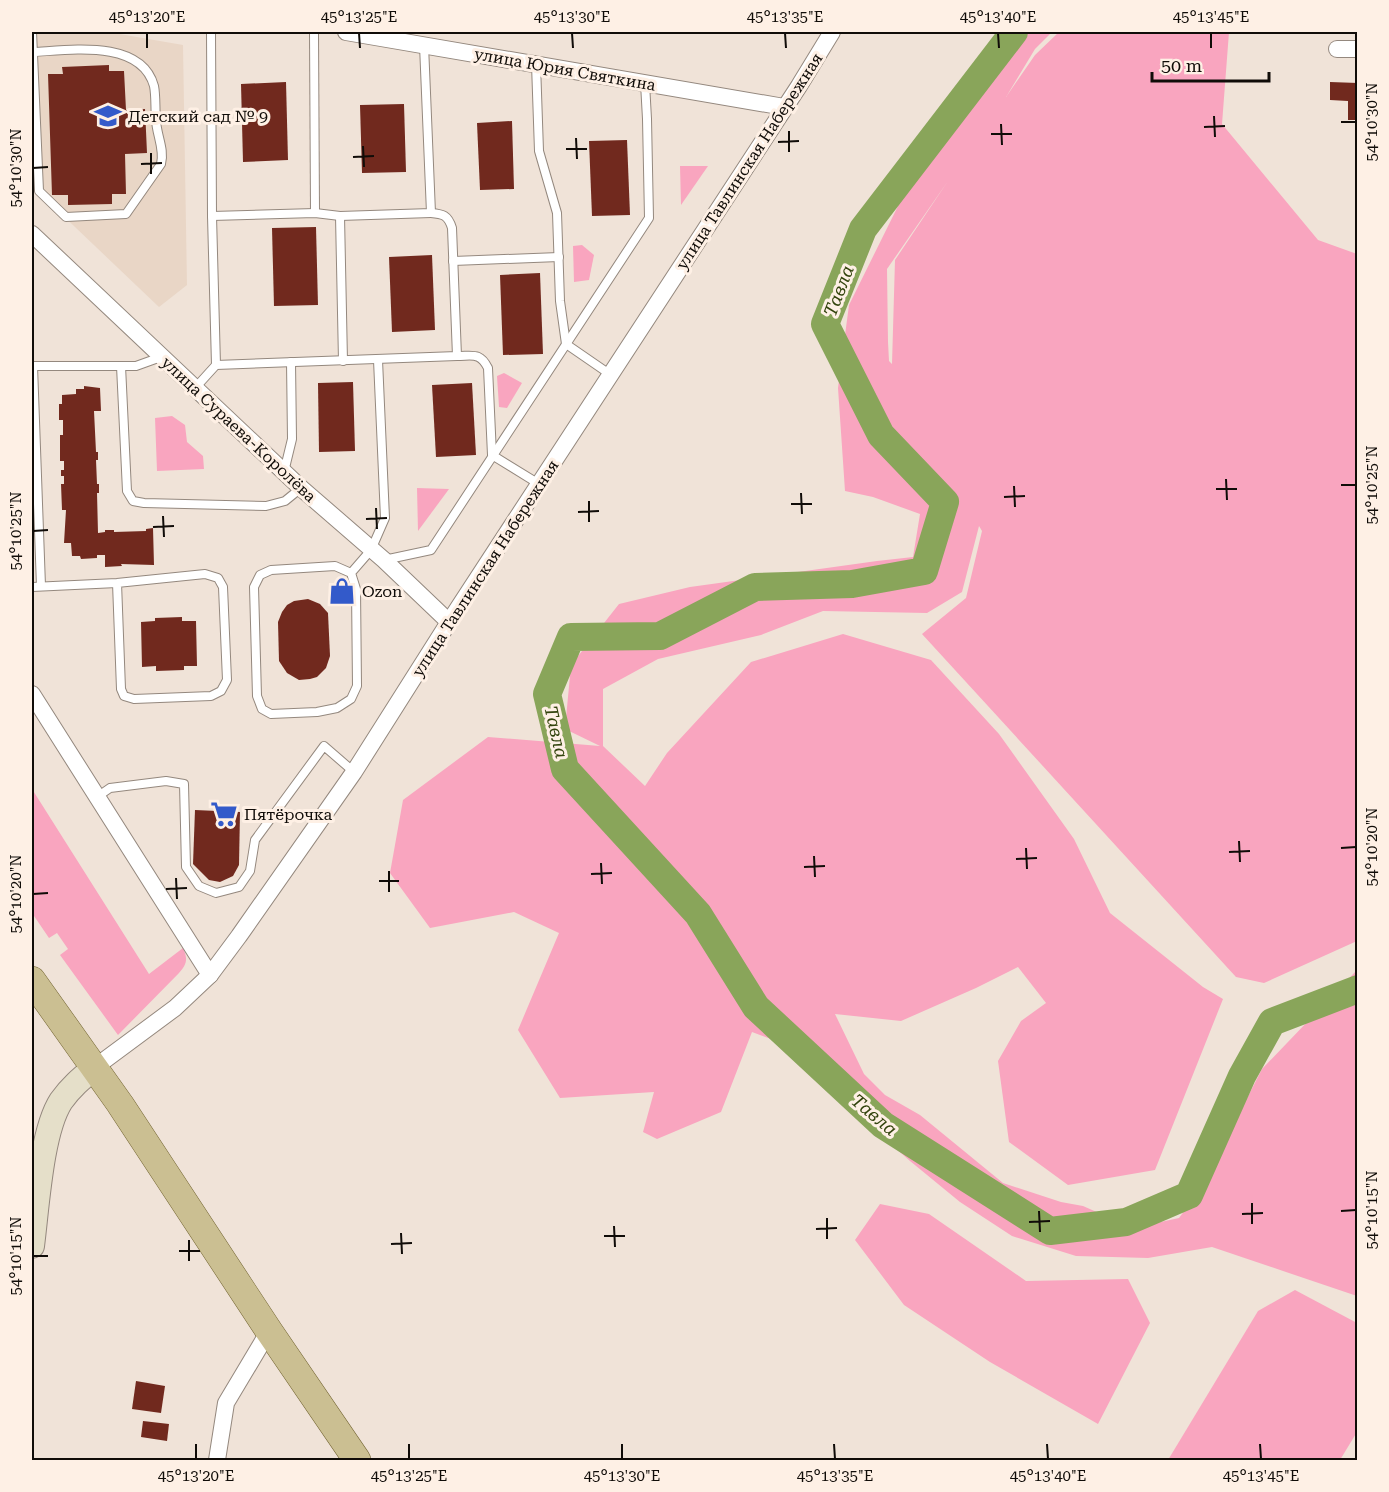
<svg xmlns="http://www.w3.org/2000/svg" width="1389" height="1492" font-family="'Roboto Serif',serif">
<rect width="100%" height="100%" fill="#f0e3d8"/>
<polygon fill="#e9d6c6" points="32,32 108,32 183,45 187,285 159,307 32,186"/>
<g fill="#f9a5bf" fill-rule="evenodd">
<path d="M1001,32h51l-17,17 -29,48 29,-42 24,-23h170l-7,92 96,116 39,14v687l-93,42 -28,-6 -314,-343 44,-36 16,-67 -3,-5 -17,66 -35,21 -104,-2 -62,24 -103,24 -55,30v57l42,40 22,-33 84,-91 92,-28 88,26 68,74 75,105 36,74 93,74 20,12 -68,171 -87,15 -59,-43 -11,-81 23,-40 25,-18 -28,-36 -42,21 -75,33 -66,-7 29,60 21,21 35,20 83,68 58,19 22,4 50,22 46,-10 35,-47 26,-59 22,-43 95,-99v326l-145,-49 -64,11 -72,-2 -64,-20 -52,-34 -50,-41 -92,-82 8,-20 -74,-27 -31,80 -64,27 -14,-7 11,-40 -94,6 -42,-68 41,-97 -45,-21 -84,16 -40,-55 13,-73 85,-63 112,9 -35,-17 6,-64 48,-61 71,-17 187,-26 36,-4 7,-43 -47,-17 -28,-6 -7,-103 11,-83 50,-101 86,-155zM948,181l-53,79 -3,104 -3,-3 -1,-19 -1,-73z"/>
<polygon points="680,166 708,166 681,205"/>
<polygon points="582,245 594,255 589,280 574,282 573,246"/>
<polygon points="504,373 522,383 507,408 499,407 497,376"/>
<polygon points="172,416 185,425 187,442 203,456 204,469 157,471 155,418"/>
<polygon points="417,488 449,489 418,531"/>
<path d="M32,789l117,185 34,-26c5,11 4,16 -4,25l-61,62 -58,-80 8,-6 -11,-16 -8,5 -17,-25z"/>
<polygon points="880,1204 929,1214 1026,1281 1128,1279 1150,1323 1098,1424 990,1362 904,1305 855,1240"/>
<polygon points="1295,1290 1357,1323 1357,1432 1340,1460 1168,1460 1258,1311"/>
</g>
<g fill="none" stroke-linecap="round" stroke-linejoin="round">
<polyline stroke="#89a55a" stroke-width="28" points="1014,32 863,229 825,324 881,435 945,502 924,571 852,584 755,587 660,636 571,637 547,694 565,769 698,914 756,1007 883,1125 1050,1231 1126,1222 1189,1195 1242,1076 1272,1022 1358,989"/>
</g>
<g fill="#71291e">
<polygon points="109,65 109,71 124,71 126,110 145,109 147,153 125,154 126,194 112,194 112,204 68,205 68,195 52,195 48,74 63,74 62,67"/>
<polygon points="286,82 288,160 243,162 241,84"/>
<polygon points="1330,82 1358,83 1358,120 1348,120 1348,101 1330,100"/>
<polygon points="404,104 406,172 362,173 360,105"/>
<polygon points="512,121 514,189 480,190 477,123"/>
<polygon points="627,140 630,215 592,216 589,141"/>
<polygon points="316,227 318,305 274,306 272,228"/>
<polygon points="432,255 435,330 392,332 389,257"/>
<polygon points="540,273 543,354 503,355 500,275"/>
<polygon points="353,382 355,451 319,452 318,383"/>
<polygon points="472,383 476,455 436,457 432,385"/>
<polygon points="84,386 100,388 101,411 94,411 96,452 98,452 98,460 96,460 97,484 99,484 99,493 97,493 98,533 105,532 105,530 114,530 114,532 146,531 146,529 153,528 154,565 121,564 122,566 105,567 105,555 97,555 97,558 81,559 80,556 72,556 71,543 64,543 66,510 62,510 61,484 64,484 64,476 61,476 61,470 64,470 64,461 60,461 60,435 63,435 63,420 59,420 59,404 62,404 62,395 76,394 76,389 84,389"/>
<polygon points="308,599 320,604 328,613 330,656 326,668 317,677 310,679 299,680 287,673 279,661 278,622 282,612 287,605 294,601"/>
<polygon points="182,617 182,621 196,621 197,666 184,666 184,670 156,671 156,666 142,667 141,622 155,621 155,618"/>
<polygon points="195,810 240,812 239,865 233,876 220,882 209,880 193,864"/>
<polygon points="136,1381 165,1386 161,1413 132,1409"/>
<polygon points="143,1421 169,1424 167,1441 141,1437"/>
</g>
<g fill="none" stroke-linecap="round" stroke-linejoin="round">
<defs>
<g id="lane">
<path d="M32,32l7,159 27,26 60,-3 35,-50c4,-15 -5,-30 -5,-45 -1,-11 0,-23 -2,-33 -13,-47 -84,-36 -120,-34"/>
<polyline points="314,32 315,213"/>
<polyline points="536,64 539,151 557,213 560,301 566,344 611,375"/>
<polyline points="212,216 315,213 340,216 431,213 424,45"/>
<polyline points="340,216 343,361"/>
<polyline points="453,261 559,257"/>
<path d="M457,356c16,0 23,-4 31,12l4,87 47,29"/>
<path d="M216,365l241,-9 -5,-128c-4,-13 -9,-14 -21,-15"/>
<polyline points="32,366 136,366 161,357"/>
<polyline points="33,366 41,586"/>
<polyline points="121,366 127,491 133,501 144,503 266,506 285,501 301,488"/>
<polyline points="196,387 216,365 212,216 211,32"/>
<polyline points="284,472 292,439 291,362"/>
<polyline points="384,560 431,550 649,218 647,119 645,83"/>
<polyline points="351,573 356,589 357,686 351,699 337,708 317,712 271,714 262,709 257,696 254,587 260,575 271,570 335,566 351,573 371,550 385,518 378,360"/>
<polyline points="32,587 117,583 205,574 218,578 223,587 227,680 221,691 211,696 134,699 124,696 121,689 117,583"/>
<polyline points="97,797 110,788 166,781 184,784 186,867 199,886 216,893 239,887 250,871 255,840 324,746 354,772"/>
</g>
<g id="street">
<polyline points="346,32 784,107"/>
<polyline points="1337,49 1358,49"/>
<polyline points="32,234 301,488 384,560 449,622"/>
<polyline points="32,694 210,975"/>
<polyline points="94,1068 175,1008 210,975 239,936 354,772 449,622 799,86 832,32"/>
<polyline points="217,1460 226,1403 269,1331"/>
</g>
<path id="secondary" d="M32,1246c5,-38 9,-114 29,-145 10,-14 21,-23 33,-33"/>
<polyline id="primary" points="32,980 120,1104 269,1331 357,1460"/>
</defs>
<use href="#lane" stroke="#94887e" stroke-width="10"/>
<use href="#street" stroke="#94887e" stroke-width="18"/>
<use href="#secondary" stroke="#94887e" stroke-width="26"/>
<use href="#primary" stroke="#736533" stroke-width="28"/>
<use href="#lane" stroke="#fff" stroke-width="8"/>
<use href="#street" stroke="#fff" stroke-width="16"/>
<use href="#secondary" stroke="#e5dfc9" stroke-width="24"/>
<use href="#primary" stroke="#cbbf92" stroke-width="27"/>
</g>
<path fill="none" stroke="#100c08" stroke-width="2" d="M147,33v15M359,33l1,15M572,33l1,15M785,33l1,15M998,33l1,15M1211,33v15M1214,116l1,21M1341,122h15M1001,124l1,21M1204,127l21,-1M789,131v21M991,134h21M576,138l1,21M778,142l21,-1M363,146l1,21M566,149h21M151,153v21M353,157l21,-1M141,164l21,-1M33,168l15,-1M1226,479l1,21M1341,485h15M1014,486l1,21M1216,489h21M801,493l1,21M1004,497l21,-1M589,501v21M791,504h21M376,508l1,21M578,512l21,-1M163,516l1,21M366,519l21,-1M153,527l21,-1M33,531l15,-1M1239,841l1,21M1026,848l1,21M1341,848l15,-1M1229,852l21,-1M814,856l1,21M1016,859l21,-1M601,863l1,21M804,867l21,-1M389,871v21M591,874l21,-1M176,878l1,21M379,881h20M166,889l21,-1M33,894l15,-1M1252,1203v21M1039,1211l1,21M1341,1211l15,-1M1242,1214l21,-1M827,1218v21M1029,1222l21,-1M614,1226l1,21M816,1229l21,-1M401,1233l1,21M604,1236h21M189,1240v21M391,1244l21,-1M179,1251h21M33,1256h15M196,1444v15M409,1444v15M622,1444v15M834,1444l1,15M1047,1444l1,15M1260,1444l1,15"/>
<defs>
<symbol id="school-bare" viewBox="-9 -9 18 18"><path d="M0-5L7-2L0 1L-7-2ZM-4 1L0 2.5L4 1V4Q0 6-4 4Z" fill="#335aca" stroke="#fef0e5" stroke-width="2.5" paint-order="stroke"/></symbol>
<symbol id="shop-bare" viewBox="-9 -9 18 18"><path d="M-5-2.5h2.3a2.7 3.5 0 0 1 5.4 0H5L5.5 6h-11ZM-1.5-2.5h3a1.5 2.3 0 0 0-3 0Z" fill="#335aca" stroke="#fef0e5" stroke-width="2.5" paint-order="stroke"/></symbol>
<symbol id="supermarket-bare" viewBox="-9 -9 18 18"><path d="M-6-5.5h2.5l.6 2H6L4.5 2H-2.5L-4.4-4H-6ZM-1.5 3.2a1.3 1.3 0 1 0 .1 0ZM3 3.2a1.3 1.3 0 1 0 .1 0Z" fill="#335aca" stroke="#fef0e5" stroke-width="2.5" paint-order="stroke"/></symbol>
</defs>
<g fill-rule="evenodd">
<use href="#school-bare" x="89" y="97" width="38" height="38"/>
<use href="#shop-bare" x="323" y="572" width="38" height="38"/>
<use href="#supermarket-bare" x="205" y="795" width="38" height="38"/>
</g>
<g text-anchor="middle" stroke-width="6" stroke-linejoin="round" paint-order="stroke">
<g font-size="16" fill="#100c08" stroke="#fef0e5">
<text transform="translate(565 69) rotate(10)" y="6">улица Юрия Святкина</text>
<text transform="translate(749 161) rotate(-57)" y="6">улица Тавлинская Набережная</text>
<text transform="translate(239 429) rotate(43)" y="6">улица Сураева-Королёва</text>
<text transform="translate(485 568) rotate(-57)" y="6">улица Тавлинская Набережная</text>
</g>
<g font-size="16" fill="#100c08" stroke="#fef0e5" text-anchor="start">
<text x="128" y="122">Детский сад № 9</text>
<text x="362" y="597">Ozon</text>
<text x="244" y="820">Пятёрочка</text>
</g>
<g font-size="18" font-style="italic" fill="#33440d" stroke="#fef0e5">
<text transform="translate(839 291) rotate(-69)" y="6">Тавла</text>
<text transform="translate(556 732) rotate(77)" y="6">Тавла</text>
<text transform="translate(874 1115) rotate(40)" y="6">Тавла</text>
</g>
</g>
<rect width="1389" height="1492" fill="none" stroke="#fef0e5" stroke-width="66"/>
<path d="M1152 72v9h117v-9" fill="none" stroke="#100c08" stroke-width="3"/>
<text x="1161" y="72" font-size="18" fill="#100c08" stroke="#fef0e5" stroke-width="4.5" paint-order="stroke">50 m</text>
<rect x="33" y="33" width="1323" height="1426" fill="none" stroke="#100c08" stroke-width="2"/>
<g font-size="15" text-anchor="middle" fill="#100c08">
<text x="147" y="22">45°13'20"E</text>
<text x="359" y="22">45°13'25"E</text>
<text x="572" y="22">45°13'30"E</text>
<text x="785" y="22">45°13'35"E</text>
<text x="998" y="22">45°13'40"E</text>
<text x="1211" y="22">45°13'45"E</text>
<text transform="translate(1372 122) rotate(-90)" y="5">54°10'30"N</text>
<text transform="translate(16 168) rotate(-90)" y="5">54°10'30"N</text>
<text transform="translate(1372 485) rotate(-90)" y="5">54°10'25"N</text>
<text transform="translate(16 531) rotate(-90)" y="5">54°10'25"N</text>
<text transform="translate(1372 847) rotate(-90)" y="5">54°10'20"N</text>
<text transform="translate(16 894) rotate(-90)" y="5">54°10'20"N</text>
<text transform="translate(1372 1210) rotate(-90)" y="5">54°10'15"N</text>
<text transform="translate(16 1256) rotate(-90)" y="5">54°10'15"N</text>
<text x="196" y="1481">45°13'20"E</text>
<text x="409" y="1481">45°13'25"E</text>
<text x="622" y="1481">45°13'30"E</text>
<text x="835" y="1481">45°13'35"E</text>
<text x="1048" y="1481">45°13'40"E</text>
<text x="1261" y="1481">45°13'45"E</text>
</g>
</svg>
